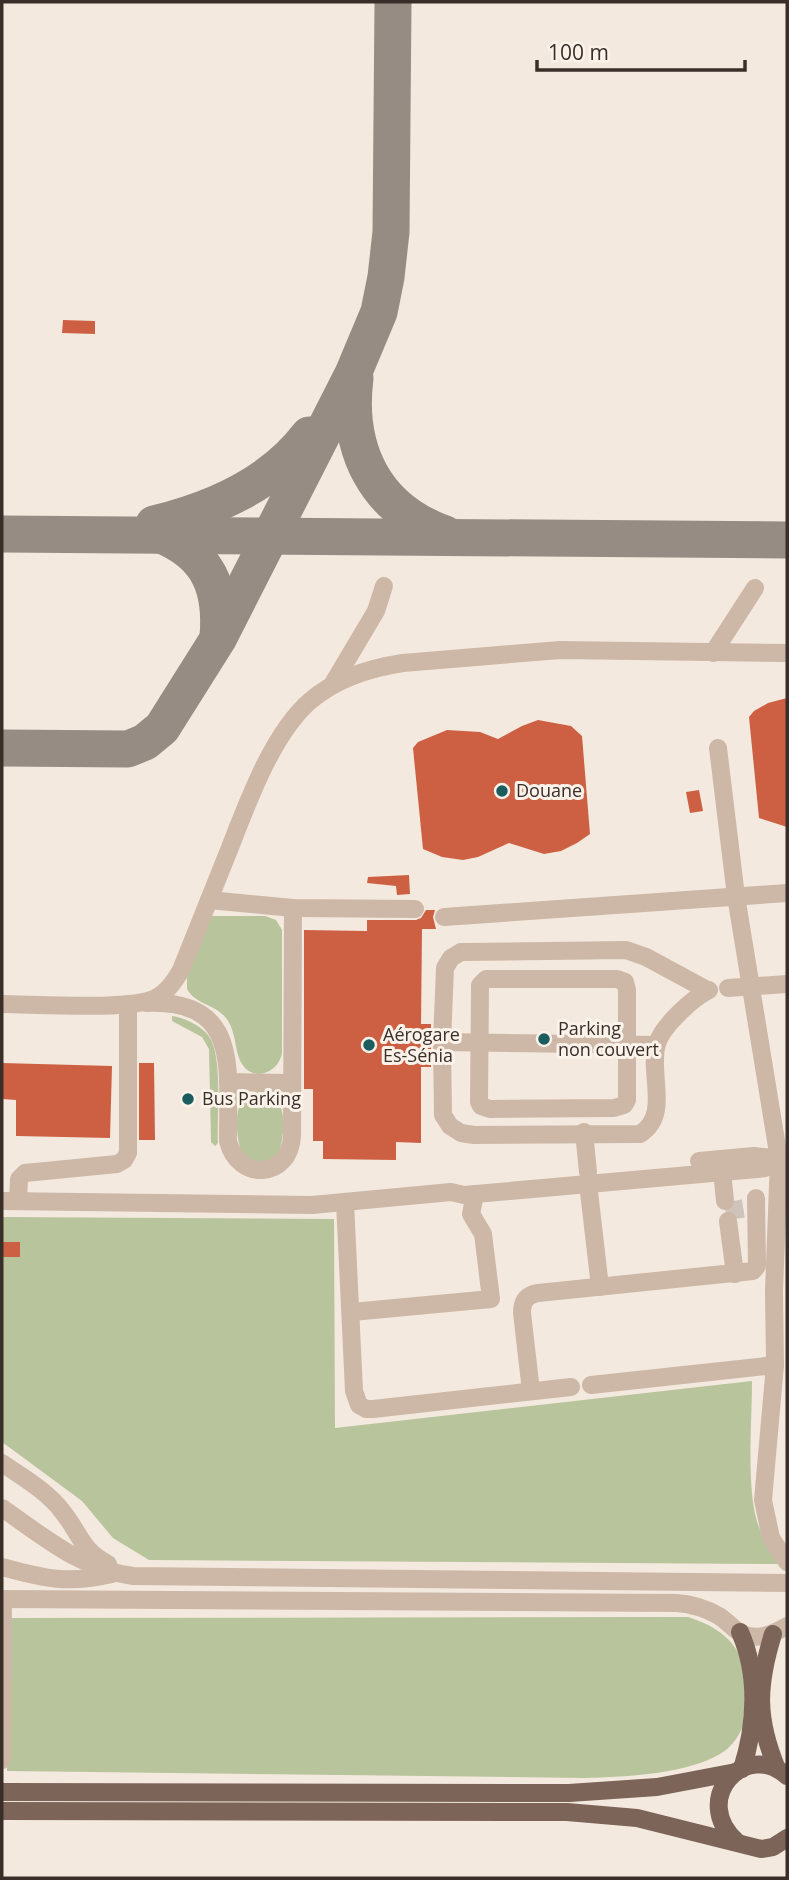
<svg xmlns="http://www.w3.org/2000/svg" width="789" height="1880" font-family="'Open Sans',sans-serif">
<rect width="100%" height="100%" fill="#f4e9de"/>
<g fill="#b8c49c">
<path d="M210,916h55l11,4 6,10v123c-3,19 -28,30 -40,11 -8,-13 -5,-32 -16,-46 -11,-14 -30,-13 -39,-29v-12z"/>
<path d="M172,1016c14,2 35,12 40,26 10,24 5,74 6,101l-3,3 -4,-4 -2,-93 -7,-12 -30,-16z"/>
<path d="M261,1090c29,6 24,44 17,66l-19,8 -17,-9c-7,-23 -12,-61 19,-65z"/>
<path d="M2,1217l332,2 1,209 417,-47c0,41 -5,93 3,133 4,18 14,34 23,50l-629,-4 -36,-22 -31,-37 -80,-59z"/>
<path d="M688,1617c19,6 37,15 48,32 9,16 12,62 6,79 -3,8 -10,17 -16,22 -32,24 -102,27 -141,28l-578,-7 2,-153z"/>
</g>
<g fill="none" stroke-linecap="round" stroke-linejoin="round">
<g stroke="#978c84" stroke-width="37">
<path d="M355,378c-9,72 20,131 90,156"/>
<path d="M154,524c58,-14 118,-40 155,-89"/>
<polyline points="2,534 787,540"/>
<path d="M161,535c48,20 61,53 57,102"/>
<polyline points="2,748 128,749 145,742 162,728 218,639 353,374 379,312 386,277 391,232 393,2"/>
</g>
</g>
<g fill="#cd6043">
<polygon points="63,320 95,321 95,334 62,333"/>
<polygon points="787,698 787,827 759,818 749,717 754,711 768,703"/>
<polygon points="538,720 571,726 582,736 590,834 577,843 561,851 544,854 509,843 478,857 463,860 442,857 423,849 413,748 418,742 447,730 480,732 498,739 522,726"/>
<polygon points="699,790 703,811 690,813 686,792"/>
<polygon points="409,875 410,894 397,895 396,886 367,883 368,877"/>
<polygon points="426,910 435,910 433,917 436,929 422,929 421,1024 431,1024 431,1067 421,1067 421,1143 396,1142 396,1160 323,1159 323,1141 313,1141 313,1089 304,1089 304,930 367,931 367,920 416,920 421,918"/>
<polygon points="2,1063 112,1066 110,1138 16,1136 16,1100 2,1099"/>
<polygon points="139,1063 154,1063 155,1140 139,1140"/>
<rect x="2" y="1242" width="18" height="15"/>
</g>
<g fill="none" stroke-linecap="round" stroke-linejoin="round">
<polyline stroke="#cfc4ba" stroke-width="18" stroke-dasharray="18 9" stroke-linecap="butt" points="733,1201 736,1220"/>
<g stroke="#cdb8a8" stroke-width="18">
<polyline points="713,653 755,588"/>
<polyline points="332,685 376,611 384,586"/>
<polyline points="718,748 736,896 779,1159 774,1291 775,1365 763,1500 771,1538 787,1562"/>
<polyline points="209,900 293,908 415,909"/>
<polyline points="444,917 787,893"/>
<polygon points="486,979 617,979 625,982 627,990 627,1100 624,1105 614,1108 490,1109 481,1106 479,1102 480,989 480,985"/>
<polyline points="728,988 787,984"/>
<path d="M707,990l-61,-33 -20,-7 -165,2 -10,6 -6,10 -3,74 1,73 7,11 11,7 13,2 166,-1c31,-19 8,-60 17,-90 5,-18 36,-46 52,-54"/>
<path d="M146,1003c97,-4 81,69 82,138 10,41 62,38 64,-5l1,-228"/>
<path d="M2,1004c31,0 130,7 154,-6 11,-6 19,-17 25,-28 16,-40 32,-80 48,-120 18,-46 43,-116 81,-149 27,-23 59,-33 93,-38l157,-13 227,3"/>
<polyline points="442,1042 656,1045"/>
<polyline points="228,1082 292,1083"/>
<polyline points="584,1132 588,1172"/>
<polyline points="699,1161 754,1156 782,1159"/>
<polyline points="722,1171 725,1201"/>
<polyline points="588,1183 600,1287"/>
<polyline points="2,1201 312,1205 451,1192 464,1195 757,1169 765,1168 779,1159"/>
<polyline points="18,1201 19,1179 25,1173 117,1164 124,1160 128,1153 128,1004"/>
<polyline points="345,1202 354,1391 359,1405 366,1409 373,1409 571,1387"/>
<polyline points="728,1221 735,1274"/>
<polyline points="352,1312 491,1299 483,1234 471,1214 475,1194"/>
<polyline points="591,1385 775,1365"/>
<path d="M531,1391l-9,-78c0,-11 4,-18 16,-20l215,-22 4,-5 -1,-68"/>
<path d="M2,1463c20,14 45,28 60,48 18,22 19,39 46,53"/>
<path d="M2,1508c42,29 79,61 131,68l654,7"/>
<path d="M2,1567c43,12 66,17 110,7"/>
<path d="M2,1599l675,4c15,1 28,5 42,13 6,4 11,9 17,14 18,13 35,5 51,-4"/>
<polyline points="2,1760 3,1599"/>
</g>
<g stroke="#7c6459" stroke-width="18">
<path d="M740,1632c19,43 16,93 2,137"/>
<path d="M773,1634c-16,52 -17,84 4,135"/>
<polyline points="2,1792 569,1793 657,1787 736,1772"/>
<polyline points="2,1811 567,1812 637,1818 761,1849 773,1847 787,1838"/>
<path d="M737,1842c-48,-43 9,-103 50,-66"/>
</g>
</g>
<g fill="#1b5c5e" stroke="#fbf3ea" stroke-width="2.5">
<circle cx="502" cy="791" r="7"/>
<circle cx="544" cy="1039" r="7"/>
<circle cx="369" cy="1045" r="7"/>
<circle cx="188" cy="1099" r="7"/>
</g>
<g text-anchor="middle" stroke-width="6" stroke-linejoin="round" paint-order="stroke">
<g font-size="18" fill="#3a2e29" stroke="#fbf3ea" text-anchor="start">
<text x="516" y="797">Douane</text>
<text x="558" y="1035">Parking<tspan x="558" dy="21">non couvert</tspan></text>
<text x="383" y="1041">Aérogare<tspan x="383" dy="21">Es-Sénia</tspan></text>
<text x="202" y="1105">Bus Parking</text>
</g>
</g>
<rect width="789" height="1880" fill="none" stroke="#3a2e29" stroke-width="7"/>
<path d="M537 60v10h208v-10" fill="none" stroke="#3a2e29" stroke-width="3.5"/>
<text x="548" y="60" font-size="21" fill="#3a2e29" stroke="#fbf3ea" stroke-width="5" paint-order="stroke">100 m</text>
</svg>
